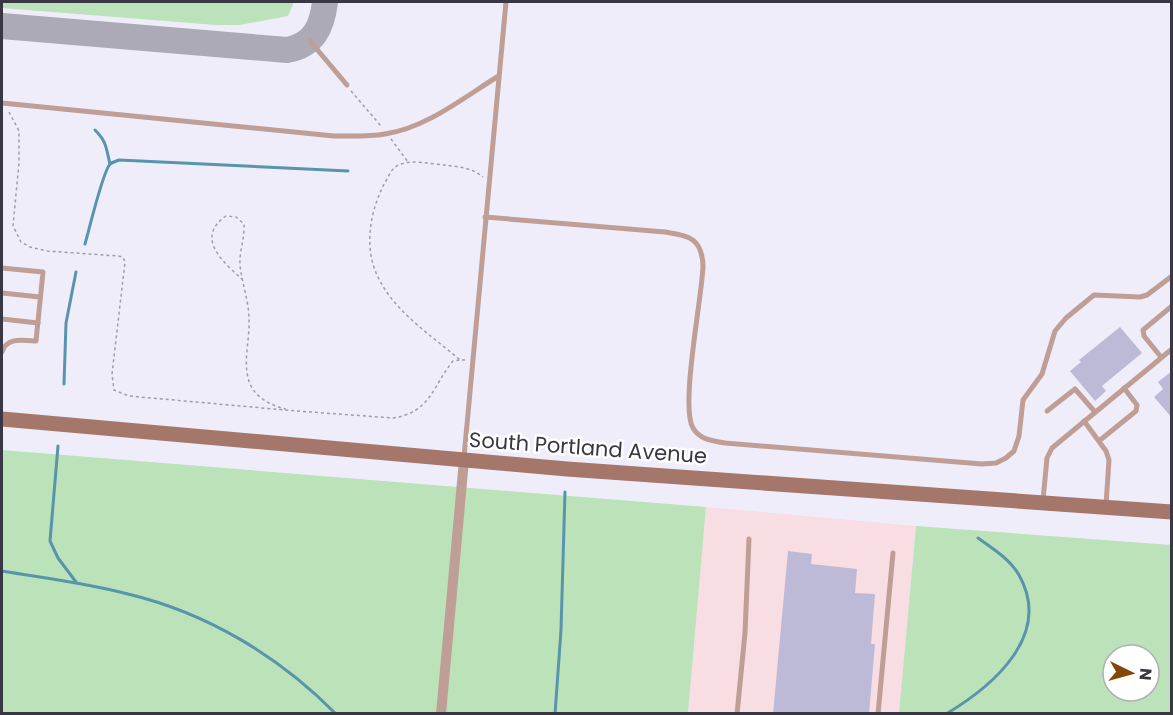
<svg xmlns="http://www.w3.org/2000/svg" width="1173" height="715" font-family="Poppins,sans-serif">
<rect width="100%" height="100%" fill="#efedfa"/>
<polygon fill="#f8dde3" points="706,507 916,526 899,713 688,714"/>
<g fill="#bce2ba" fill-rule="evenodd">
<polygon points="2,2 294,2 288,16 240,25 216,25 2,8"/>
<polygon points="2,450 706,507 688,713 2,713"/>
<path d="M916,526l255,19v168h-272zM1113,655h36v36h-36z"/>
</g>
<g fill="none" stroke-linecap="round" stroke-linejoin="round">
<g stroke="#5894ab" stroke-width="3">
<path d="M95,130c12,12 11,18 15,34"/>
<path d="M85,244c4,-14 18,-73 25,-80 3,-2 6,-3 9,-4l229,11"/>
<polyline points="64,384 66,323 76,272"/>
<polyline points="58,446 50,541 58,558 76,582"/>
<path d="M2,571c42,7 84,12 126,23 79,19 151,62 208,120"/>
<polyline points="555,714 561,630 565,492"/>
<path d="M946,714c47,-28 107,-79 73,-139 -9,-16 -27,-27 -41,-37"/>
</g>
<path stroke="#acaab6" stroke-width="26" d="M2,26l285,24c27,-5 35,-23 38,-48"/>
</g>
<g fill="#bdbad8">
<polygon points="1120,327 1142,353 1102,386 1106,391 1095,401 1070,371 1081,362 1079,360"/>
<polygon points="1172,371 1172,418 1154,397 1163,389 1158,382"/>
<polygon points="788,551 812,554 811,564 857,569 855,593 875,594 871,644 875,644 869,714 773,714"/>
</g>
<g fill="none" stroke-linecap="round" stroke-linejoin="round">
<g stroke="#9f9daa" stroke-width="1.5" stroke-dasharray="3 3" stroke-linecap="butt">
<polyline points="351,91 381,126"/>
<polyline points="9,112 19,131 19,163 13,226 21,242 30,247 47,251 118,256 123,257 125,262 112,374 114,390 129,396 296,411"/>
<polyline points="391,139 408,162"/>
<path d="M243,280c-19,-17 -49,-42 -17,-64l10,1 8,7c1,14 -5,28 -4,41 2,19 9,36 9,55 1,20 -7,44 1,64 6,14 22,22 36,25"/>
<path d="M465,360h-5c-29,-25 -67,-49 -83,-85 -14,-30 -6,-69 10,-96 3,-6 6,-12 12,-14 11,-6 32,-1 45,0 14,2 27,2 39,12"/>
<path d="M297,411l96,7c38,-6 39,-31 60,-57l7,-1"/>
</g>
<g stroke="#bf9e95" stroke-width="5">
<polyline points="310,41 347,85"/>
<path d="M2,103l332,33c17,0 34,1 51,-2 41,-6 78,-36 112,-57"/>
<path d="M485,217l180,15c24,4 37,6 38,34 -1,32 -23,140 -10,162 7,12 20,13 32,15l257,21 14,-1 10,-5 8,-7 5,-15 4,-36 19,-26 13,-43 11,-13 28,-23 46,2 7,-2 25,-19"/>
<path d="M2,268l41,4 -7,69c-14,-1 -29,-4 -34,11"/>
<polyline points="2,293 40,297"/>
<polyline points="2,319 38,323"/>
<polyline points="1161,357 1144,336 1143,330 1172,306"/>
<polyline points="1047,411 1075,389 1095,412"/>
<polyline points="1084,421 1106,451 1109,460 1106,505"/>
<polyline points="1099,441 1136,411 1137,405 1124,388"/>
<polyline points="464,457 506,2"/>
<polyline points="1043,500 1047,458 1052,448 1172,349"/>
<polyline points="737,714 745,633 749,539"/>
<polyline points="878,714 893,553"/>
</g>
<polyline stroke="#bf9e95" stroke-width="10" points="441,714 464,460"/>
<polyline stroke="#a5766a" stroke-width="15" points="2,419 567,469 1172,512"/>
</g>
<g text-anchor="middle" stroke-width="5" stroke-linejoin="round" paint-order="stroke">
<g font-size="21" fill="#383743" stroke="#fff">
<text transform="translate(588 448) rotate(4)" y="7">South Portland Avenue</text>
</g>
</g>
<rect width="1173" height="715" fill="none" stroke="#383743" stroke-width="6"/>
<g transform="translate(1131 673) rotate(95)"><circle r="28" fill="#ffffff" stroke="#afafb4" stroke-width="1.5"/>
<path d="M0-4.5L10 22L0 15L-10 22Z" fill="#854708"/>
<text y="-9" font-size="16" font-weight="bold" text-anchor="middle" fill="#383743">N</text>
</g>
</svg>
